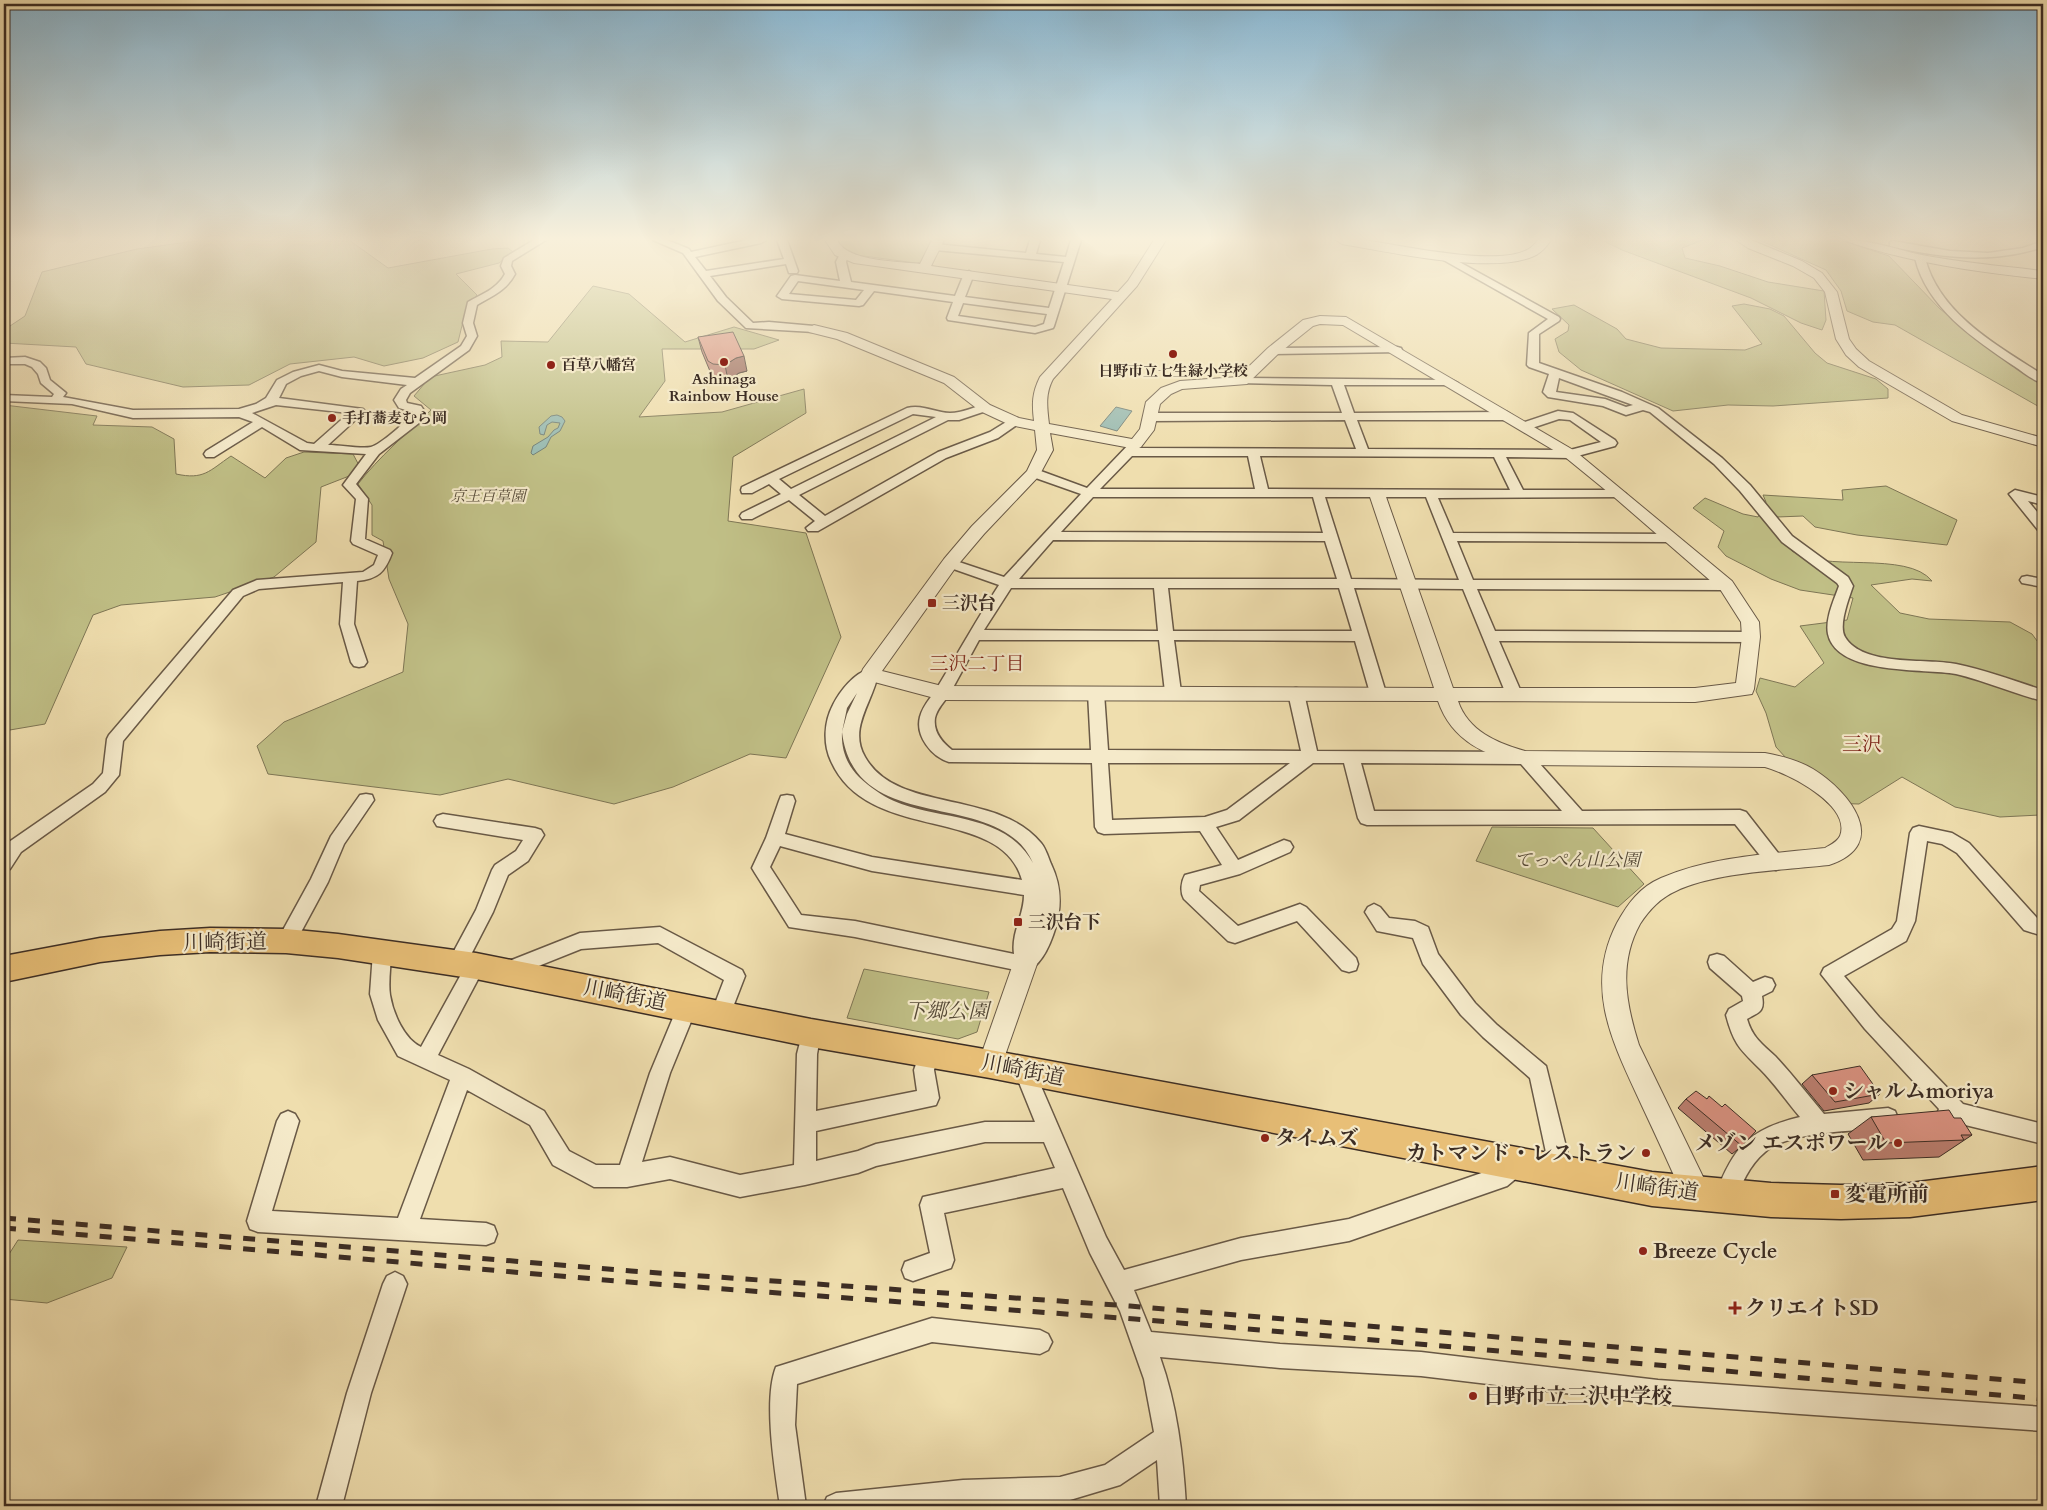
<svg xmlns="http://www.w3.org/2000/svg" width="2047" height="1510" font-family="Cardo,'Noto Serif JP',serif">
<rect width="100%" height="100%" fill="#efdeae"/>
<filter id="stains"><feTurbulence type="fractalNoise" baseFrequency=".004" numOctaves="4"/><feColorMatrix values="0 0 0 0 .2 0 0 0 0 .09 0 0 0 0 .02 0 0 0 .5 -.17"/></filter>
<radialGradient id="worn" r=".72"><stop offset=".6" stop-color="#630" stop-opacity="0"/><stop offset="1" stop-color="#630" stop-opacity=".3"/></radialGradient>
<g fill="#c0bf86" stroke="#7e7655">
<polygon points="203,240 349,240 388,268 492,249 508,248 513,252 499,263 456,274 477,295 466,309 458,342 423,358 384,366 354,357 290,364 249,385 183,387 86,364 76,347 4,343 4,330 25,316 42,272 137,249"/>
<polygon points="838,240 931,240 921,262 916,263 856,255 842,248"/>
<polygon points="1602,240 1703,240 1682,248 1685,258 1720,266 1768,282 1824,291 1826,320 1822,330 1801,323 1751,298 1622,250"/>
<polygon points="1759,240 1840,240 1889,256 1940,309 2011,365 2043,384 2043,409 1895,325 1873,322 1847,311 1841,291 1826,270"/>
<path d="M593,286l36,8 56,48 49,-15 45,13 -25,9h-92l3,32 -26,36 83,-5 82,-23 2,24 -73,44 -5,64 78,12 35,104 -55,121 -36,-4 -77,33 -59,17 -106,-25 -68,16 -172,-21 -11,-28 27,-24 119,-50 5,-48 -19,-45 -6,-38 -11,-6v-30l-14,-21c21,-27 48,-50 73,-74l-17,-14 16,-19 55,-12 17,-8 -1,-16 47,1z"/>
<polygon points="1744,304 1770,309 1784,316 1815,353 1827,363 1876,379 1888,389 1888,398 1773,406 1728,405 1673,411 1581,370 1559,352 1555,339 1568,331 1569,325 1552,309 1574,305 1617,329 1626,339 1661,348 1745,350 1762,344 1732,306"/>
<path d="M4,405l93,11 -4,9 59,2 22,12 2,35c28,6 33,-3 55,-18l34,22 21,-20 18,-6 49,2 9,17 -41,16 -5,55 -42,35 -59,20 -94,8 -28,10 -48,109 -41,7v-126l4,-8h-4z"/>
<path d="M1886,486l71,34 -10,25 -90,-10 -42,-8 -12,-11 -26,1 -7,8c7,8 14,19 22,26 30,22 115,-1 140,30l-20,-2 -41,6 29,28 29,6 81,3 22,12 11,15v165l-3,1 -40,2 -45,-10 -53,-30 -43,27 -32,-1 -51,-56 -10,-34 -10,-22 4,-13 35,9 29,-24 -24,-37 47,-6 6,-22 -53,-8 -29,-11 -45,-23 -8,-9 6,-16 -31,-23 12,-10 38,16 15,3 8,-15 -3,-7 80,5 -1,-10z"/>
<polygon points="1492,827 1593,828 1644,884 1618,907 1476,861"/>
<polygon points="864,969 989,992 977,1032 958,1039 847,1018"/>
<polygon points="18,1240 127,1247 112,1278 47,1303 4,1299 4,1262"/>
</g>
<g fill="#9bbbb1" stroke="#758279">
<polygon points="1116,407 1132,411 1117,431 1100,426"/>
<polygon points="557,415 562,417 565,421 560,431 551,437 546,447 533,455 531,453 533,446 548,437 554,430 558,428 560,423 552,422 547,425 544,435 540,434 539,427 551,416"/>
</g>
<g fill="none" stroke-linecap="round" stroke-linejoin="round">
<defs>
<g id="minor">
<path d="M534,240h12l-34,21 -1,5 4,8c-9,17 -23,22 -38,31l-4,18 4,13 -8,14 -59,43 -4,7 1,3 14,3 4,6 -6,11 -40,31 -23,30 12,15 -3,40 25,11 2,3c-7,19 -14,26 -35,28l-3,43 13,38 -3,4 -5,1 -5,-1 -3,-4 -11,-38 3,-42 -84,7 -16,7 -120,145 -4,34 -14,17 -84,60 -11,17 -6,2v-21l5,-8 84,-58 10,-11 4,-34 2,-4 124,-145 24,-10 106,-8 11,-7 4,-10 -25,-11 -2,-3 5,-42 -13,-14 23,-31 -66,-4 -38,-23 -48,30h-8l-2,-3 2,-3 47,-29 -14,-5 -106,1 -61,-14 -68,-3v-6l48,2 2,-3 -13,-11 -3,-9 -6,-7 -7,-3h-21v-6l21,-1 15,5 6,6 4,12 16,13 -3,4 70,13 106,-1 17,-5 10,-6 11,-18 16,-8 26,-7 23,6 73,7 46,-32 6,-10 -4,-13 5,-21c14,-8 29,-13 37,-28l-4,-8 3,-8zM319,371l23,6 65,8 -6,4 -7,11 5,8 14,4c-4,8 -33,33 -42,35 -10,2 -31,-2 -43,-2l35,-32 2,-2 -2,-2 -84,-11 7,-14 15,-8zM276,405l73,8 -35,31 -7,-1 -55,-30z"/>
<polygon points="653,240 667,240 689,249 691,252 747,240 766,240 761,243 695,257 706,271 784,259 777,240 787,240 798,271 797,273 789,273 786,264 710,276 726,297 753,323 769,322 814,326 819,329 814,332 746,328 718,301 683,253"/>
<path d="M1030,240h10l-4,14 30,3 5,-17h10l-27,86 -1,2 -18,5 -87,-13 -1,-2 6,-16 -79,-11 -11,14 -4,1 -77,-7 -5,-3 14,-20 4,-1 45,6 -4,-19 4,-8 3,-1 5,3 -2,6 5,20 104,14 9,-22 5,-3 5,3 -9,23 84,11 15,-46 -129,-12 -5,-3 5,-3 91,9zM798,281l66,9 -8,10 -67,-6zM963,303l84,11 -3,10 -9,3 -77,-11z"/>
<path d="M1893,241l57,10 38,2 35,-5 20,-7v6c-50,17 -103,11 -153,-1v-4z"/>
<path d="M1443,253l116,64 1,2 -1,2 -20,13v29l83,29 36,16 64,50 28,27 42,51 56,41 5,9c-4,12 -15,40 -8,51 18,30 81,21 111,27 30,6 58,17 87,26v11c-29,-7 -57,-20 -87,-27 -31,-6 -119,2 -128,-40 -3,-15 6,-34 11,-48l-2,-3 -55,-41 -42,-51 -26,-27 -64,-52 -7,-2 -17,5 -23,-9 -55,-9 -5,-5 6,-18 -20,-7 -2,-2 2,-32 19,-14 -108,-61v-4zM1559,378l74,27 -7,2 -21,-8 -49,-7z"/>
<path d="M1920,255l5,3c14,56 73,88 118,117v8c-10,-2 -20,-11 -29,-17 -40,-27 -87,-58 -99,-108z"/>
<polygon points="1397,347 1401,348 1402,350 1401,352 1273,354 1268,351 1273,348"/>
<path d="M1242,378l210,2 6,3 -2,2h-112l10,28 153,-1 6,4 -6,4h-150l11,29 202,1 31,-8 -31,-22 -11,-1 -33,11 -6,-4 2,-3 36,-12 15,2 42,27 2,3 -2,3 -45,12 -64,-1 17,33h97l6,4 -1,3 -187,1 15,35 218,1 7,4 -7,4 -214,-1 16,39h253l5,2 2,3 -2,3 -5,2 -249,-1 18,42 256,1 5,1 2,4 -2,4 -5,1 -252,-1 23,53 -3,4 -5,1 -5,-1 -3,-4 -43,-105 -109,-1 32,105 -3,4 -5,1 -5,-1 -3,-4 -15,-52 -181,-1 7,52 -3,4 -5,1 -5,-1 -3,-4 -6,-52h-180c-10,18 -20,37 -30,55 -5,7 -12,14 -14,23 -2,14 7,24 17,32h139l-3,-57 3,-4 5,-1 5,1 3,4 4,57 193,1 -13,-58 3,-4 5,-1 5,1 3,4 13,58 208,1 6,2 51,57 158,-1 6,2 36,46 3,5 -3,5 -6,2 -6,-2 -35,-44 -368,1 -6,-2 -3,-5 -14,-55h-31l-74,57 -23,7 22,33 46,-20 6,2 3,5 -3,5 -50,22 -40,11 -1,6 39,35 62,-22 6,3 50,51 2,6 -2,6 -7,2 -7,-2 -45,-49 -62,22 -7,-2 -44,-42c-4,-7 -3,-17 1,-24l37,-10 -22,-34 -96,3 -6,-2 -3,-5 -3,-64 -143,-1c-17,-5 -34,-26 -29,-45 3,-12 11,-19 17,-29 21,-35 40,-69 62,-103l-54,-19 -2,-3 2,-3 5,-1 54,18 77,-83 -51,-18 -2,-3 2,-3h8l49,18 45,-47 4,-1 6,4 -3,4 217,1 -11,-29 -195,1 -6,-4 6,-4h192l-10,-28 -94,-2 -2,-2zM1132,456h116l7,33h-155zM1260,456l234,1 16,33 -242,-1zM1093,497h220l10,36 -262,-1zM1325,497h101l33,83 -108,-1zM1053,540l272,1 12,38h-318zM1011,588h143l4,43 -174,-1zM1168,588h171l13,43h-179zM1108,763h182l-63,47 -22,7 -93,3zM1361,763l160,1 41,47h-188z"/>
<path d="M985,404l6,4 -2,2 -30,10h-11l-149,75 26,21 113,-64 52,-20 21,-13h8l2,3 -23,16 -52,20 -128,73h-10l-2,-3 9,-7 -26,-21 -37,19h-10l-2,-3 2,-3 39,-19 -12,-10 -17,9h-10l-1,-3 1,-3 165,-79c15,-4 29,5 43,5 12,0 24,-6 35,-9zM913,414l23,3 -145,72 -12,-10z"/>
<polygon points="2015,490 2043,497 2043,505 2028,501 2043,519 2043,531 2038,530 2009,494"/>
<polygon points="2027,576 2043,579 2043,587 2022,583 2020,580 2022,577"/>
<path d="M870,669l5,1 3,4c-5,28 -30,54 -13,83 32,57 132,32 176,86 5,6 7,14 10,21 10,21 11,40 5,62 -5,17 -14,40 -31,46l-170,-35 -66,-10 -34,-54 -3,-5 14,-30 13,-37 2,-5 6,-1 6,1 2,5 -10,33 87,23 150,23c-21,-76 -154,-35 -191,-119 -8,-17 -7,-39 2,-56 7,-14 21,-32 37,-36zM857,693l-10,21 -5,18 5,-24zM842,732c13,108 157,53 191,131 -28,-51 -93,-42 -139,-62 -13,-6 -24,-14 -35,-24 -12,-12 -18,-27 -17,-45zM780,846l92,25 152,24c0,21 -13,37 -10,59l-159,-33 -54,-6 -31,-48z"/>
<polygon points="366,794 372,795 374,800 344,844 328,882 293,947 286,949 279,947 277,941 311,879 331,836 360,795"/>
<polygon points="443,814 535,828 541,830 544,835 528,861 508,875 493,912 463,970 456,972 449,970 447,964 476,910 492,870 495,865 516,851 523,840 437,826 434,821 437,816"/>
<polygon points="1919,826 1952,833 1969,843 2037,918 2043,920 2043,936 2024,930 1957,853 1942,844 1927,841 1915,921 1906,941 1844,976 1879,1017 1963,1104 2043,1124 2043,1144 1957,1123 1947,1124 1940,1121 1937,1114 1939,1109 1865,1029 1821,974 1824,968 1892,929 1897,921 1910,833 1913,828"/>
<polygon points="1374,904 1380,907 1389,918 1415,921 1428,927 1438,954 1475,1003 1497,1025 1546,1066 1572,1171 1569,1179 1561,1182 1553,1179 1550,1171 1530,1078 1483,1037 1461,1015 1423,964 1413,938 1377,931 1365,912 1368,907"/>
<polygon points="660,927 742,970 745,976 728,1020 721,1023 714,1020 711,1014 724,980 658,943 581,949 506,979 499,977 496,971 499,965 580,933"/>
<path d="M382,944l7,2 2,6c0,13 -3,30 -1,43 3,18 14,44 31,52l48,-87 7,-2 7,2 2,6 -47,89 31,14 75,42 25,40 27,14h24l30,-92 30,-72 7,-3 7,3 3,6 -27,66 -28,89 28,-5 70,18 54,-10 3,-111 7,-27 7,-3 7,3 3,6 -4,21 -1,57 101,-20 -3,-21 8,-24 7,-2 7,2 3,7 -5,17 5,28 -3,7 -120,26v30l42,-10 18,-7 109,-22h50l-21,-52 3,-7 7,-2 7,2 75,174 18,33 117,-32 108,-19 144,-50 16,-14 8,-3 8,3 3,8 -3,8 -18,15 -158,55 -108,19 -107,30 17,42 129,12 141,8 237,28 385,27v24l-385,-27 -237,-28 -141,-8 -120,-11c17,48 23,98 26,149h-26l-3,-46 -37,25 -60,18 -100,3h-137l4,-9 9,-4 127,-13 97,-3 45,-12 49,-33 -10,-53 -24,-68 -30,-58 -27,-65 -119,25 10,47 -3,8 -38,13 -8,-3 -3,-8 3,-8 25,-9 -10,-48 3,-8 132,-29 -11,-26h-59l-109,24 -18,7 -53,12 -65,12 -70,-18 -43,8h-33l-41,-22 -23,-40 -63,-35 -47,129 66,4 8,3 3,8 -3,8 -8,3 -228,-13 -8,-3 -3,-8 30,-100 4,-7 7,-3 7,3 4,7 -27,90 126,7 52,-138 -52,-24 -20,-36 -8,-26 3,-42 2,-6z"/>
<path d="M1717,954l7,2 29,26 12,-5 7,2 3,6 -3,6 -10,5c3,16 -3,16 -15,23 5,18 15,25 28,37 17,18 33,39 49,58l64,-6 7,3 3,7 -3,7 -7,3c-32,3 -99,3 -123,24 -16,13 -24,33 -31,52l-8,3 -8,-3 -3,-8c18,-49 34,-67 85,-79 -13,-15 -25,-33 -40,-48 -20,-20 -26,-24 -34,-54l3,-6 14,-8 -1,-5 -32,-28 -2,-6 2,-6z"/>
<polygon points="395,1272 403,1276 407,1284 371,1393 342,1506 316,1506 347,1393 383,1284 387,1276"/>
<path d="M932,1318l108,12 8,4 4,8 -4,8 -8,4 -108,-12 -135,42 -2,41 11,81h-26c-5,-35 -17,-106 -4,-139z"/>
</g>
<g id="tertiary">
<path d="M825,240h12c10,22 60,21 83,24l12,-24h12l-13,26 187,26 10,-11 26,-41h12l-29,46 -84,93c-8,15 -6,28 -4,45l83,15 8,-10 6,-27 15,-14 19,-7 58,-4 30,-29 35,-28 17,-4 26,1 229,134 157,130 27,41 1,15 -6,52 -2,5 -57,8 -237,-1c10,30 39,42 67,50l240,2c16,3 33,7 48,16 36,22 79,75 16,96 -44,5 -114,7 -153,26 -16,7 -27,19 -36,33 -22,40 -14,80 -1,121l67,138 4,10 -4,10 -10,4 -10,-4c-14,-33 -29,-65 -44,-97 -28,-61 -59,-117 -25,-183 11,-20 23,-36 44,-45 51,-22 109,-24 164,-30 5,-3 12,-6 15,-12 12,-31 -53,-63 -75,-69l-240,-2c-38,-9 -73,-23 -87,-64l-496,-1 -79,-21 -2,-5 2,-5 81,-110 28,-33 55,-55 10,-21 -2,-20 -25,-5 -30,-14 -36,-28 -107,-44 -28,-7 -2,-3 7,-4 33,8 107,44 36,28 29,13 15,3c-2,-17 -2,-28 6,-44l72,-78 -258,-36 -19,-8zM1320,324l23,1 222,132 49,40 106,92 21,33 1,15 -6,46 -41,5h-242l-68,-194 -2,-3h-12l-2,3 65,194 -492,-2 -60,-15 74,-104 28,-33 55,-58 14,-26 -3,-17 86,16 5,-2 13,-17 6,-26 11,-10 11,-5 65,-5 31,-30 35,-28z"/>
<path d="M1336,240c9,0 18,-1 27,0 38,5 131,27 164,10 4,-2 8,-6 11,-10h13c-4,6 -10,13 -17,16 -42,19 -145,-4 -192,-12z"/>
<polygon points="1736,240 1751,240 1802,261 1822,273 1837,292 1849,339 1856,349 1869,361 1962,415 2043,438 2043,447 1952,421 1859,367 1846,355 1836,339 1825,292 1814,278 1793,266 1748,248"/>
<path d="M1847,240c26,0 50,10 75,15 40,8 81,11 121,16v8c-66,-7 -131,-16 -194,-37z"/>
<polygon points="1025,954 1033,957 1037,964 1002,1064 999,1072 990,1076 981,1072 978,1064 1013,964 1017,957"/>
</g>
<polygon id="primary" points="210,928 286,929 338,934 476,953 811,1019 990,1050 1652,1172 1771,1183 1841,1185 1910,1183 2043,1166 2043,1200 1910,1217 1841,1219 1771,1217 1652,1206 990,1078 811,1047 476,979 338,958 286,953 210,952 160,955 100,962 4,982 4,956 100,938 160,931"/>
</defs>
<use href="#minor" stroke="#695946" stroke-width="3"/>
<use href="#tertiary" stroke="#695946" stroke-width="2"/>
<use href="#primary" stroke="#3c2d24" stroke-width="3"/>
<use href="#minor" fill="#f5eaca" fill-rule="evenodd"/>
<use href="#tertiary" fill="#f5eaca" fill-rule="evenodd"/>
<use href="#primary" fill="#e8bf77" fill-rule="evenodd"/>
<g stroke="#3c2d24" stroke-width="5" stroke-dasharray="12 12" stroke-linecap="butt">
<polyline points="4,1218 631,1271 1130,1306 2043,1383"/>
<polyline points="4,1228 629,1282 1135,1319 2043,1399"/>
</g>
</g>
<g fill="#bb7e6f" stroke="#3c2d24">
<polygon points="698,337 747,371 739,373 728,380 716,379 712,376 702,352"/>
<polygon points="1812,1075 1880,1094 1869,1103 1824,1111 1802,1084"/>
<polygon points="1686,1099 1707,1099 1742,1146 1732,1154 1678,1108"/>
<polygon points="1871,1117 1954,1118 1972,1135 1939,1157 1863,1160 1848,1134"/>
</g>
<polygon fill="#99665a" stroke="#3c2d24" points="744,356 747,371 739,373 728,380 725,365 736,358"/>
<g fill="#da9281" stroke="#3c2d24">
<polygon points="733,332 744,356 736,358 725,365 713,364 708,361 698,337"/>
<polygon points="1860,1066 1880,1094 1835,1102 1812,1075"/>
<polygon points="1696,1091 1707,1099 1709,1096 1722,1107 1725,1104 1756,1131 1742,1146 1686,1099"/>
<polygon points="1949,1110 1954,1118 1961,1118 1972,1135 1961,1135 1964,1140 1886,1143 1871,1117"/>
</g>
<linearGradient id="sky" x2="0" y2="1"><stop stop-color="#89b7d2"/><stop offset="0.53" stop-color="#f8f0db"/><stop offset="1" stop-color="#f8f0db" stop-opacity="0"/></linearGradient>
<rect width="2047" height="451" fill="url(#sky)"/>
<g fill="#8f2418" stroke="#f5eaca" stroke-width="2">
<circle cx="1173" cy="354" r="5"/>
<circle cx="724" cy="362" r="5"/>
<circle cx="551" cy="365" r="5"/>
<circle cx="332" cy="418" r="5"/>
<rect x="927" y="598" width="10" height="10" rx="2.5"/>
<rect x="1013" y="917" width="10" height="10" rx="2.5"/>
<circle cx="1833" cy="1091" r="5"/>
<circle cx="1265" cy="1138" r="5"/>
<circle cx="1898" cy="1143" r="5"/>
<circle cx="1646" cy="1153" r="5"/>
<rect x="1830" y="1189" width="10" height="10" rx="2.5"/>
<circle cx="1643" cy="1251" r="5"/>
<path d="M1732.5 1300.5h5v5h5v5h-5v5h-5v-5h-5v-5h5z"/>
<circle cx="1473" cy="1396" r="5"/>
</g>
<g text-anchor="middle" stroke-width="4.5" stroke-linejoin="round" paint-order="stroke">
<g font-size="15" font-weight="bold" fill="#3c2d24" stroke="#f5eaca" text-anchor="start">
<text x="561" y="370">百草八幡宮</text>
<text x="1173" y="376" text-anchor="middle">日野市立七生緑小学校</text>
<text x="724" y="384" text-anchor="middle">Ashinaga<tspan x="724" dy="17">Rainbow House</tspan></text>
<text x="342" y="423">手打蕎麦むら岡</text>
</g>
<g font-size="15" font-style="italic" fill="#564a38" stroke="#f5eaca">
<text x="488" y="501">京王百草園</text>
</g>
<g font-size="18" font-weight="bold" fill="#3c2d24" stroke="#f5eaca" text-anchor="start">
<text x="942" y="609">三沢台</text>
<text x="1028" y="928">三沢台下</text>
</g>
<g font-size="18" font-style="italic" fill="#564a38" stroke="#f5eaca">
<text x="1577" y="866">てっぺん山公園</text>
</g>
<g font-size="19" fill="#7a1f14" stroke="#f5eaca">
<text x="977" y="670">三沢二丁目</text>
</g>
<g font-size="20" fill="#7a1f14" stroke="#f5eaca">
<text x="1862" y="751">三沢</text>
</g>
<g font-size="21" fill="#3c2d24" stroke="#f5eaca">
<text transform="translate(225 942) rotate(-1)" y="7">川崎街道</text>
<text transform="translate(625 995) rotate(11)" y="7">川崎街道</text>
<text transform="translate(1023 1070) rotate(11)" y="7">川崎街道</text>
<text transform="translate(1657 1187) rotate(8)" y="7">川崎街道</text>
</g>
<g font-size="21" font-style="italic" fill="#564a38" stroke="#f5eaca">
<text x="947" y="1018">下郷公園</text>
</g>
<g font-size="21" font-weight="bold" fill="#3c2d24" stroke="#f5eaca" text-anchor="start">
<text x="1843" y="1098">シャルムmoriya</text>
<text x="1275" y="1145">タイムズ</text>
<text x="1888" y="1150" text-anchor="end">メゾン エスポワール</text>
<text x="1636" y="1160" text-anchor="end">カトマンド・レストラン</text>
<text x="1845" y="1201">変電所前</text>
<text x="1653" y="1258">Breeze Cycle</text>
<text x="1745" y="1315">クリエイトSD</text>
<text x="1483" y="1403">日野市立三沢中学校</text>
</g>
</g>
<rect width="2047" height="1510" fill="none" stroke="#efdeae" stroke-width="20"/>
<rect x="5" y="5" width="2037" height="1500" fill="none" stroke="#3c2d24" stroke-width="2.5"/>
<rect x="10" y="10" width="2027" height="1490" fill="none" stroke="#3c2d24"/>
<rect width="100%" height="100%" filter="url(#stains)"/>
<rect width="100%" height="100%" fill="url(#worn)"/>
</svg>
